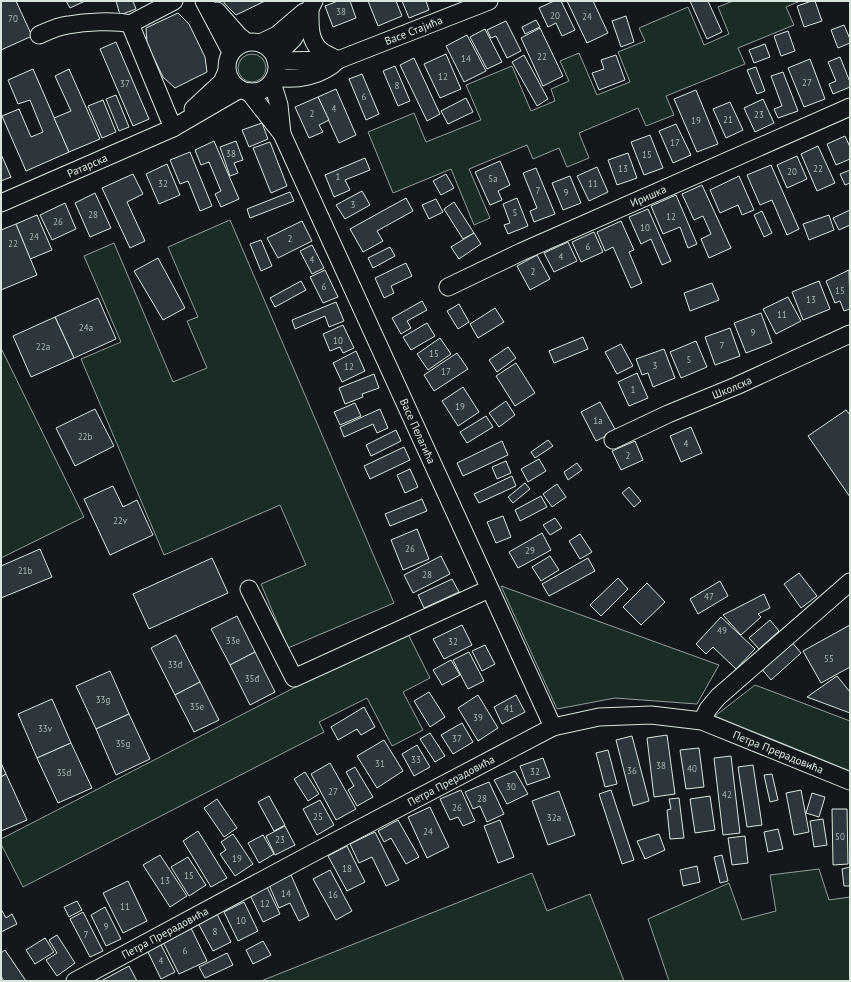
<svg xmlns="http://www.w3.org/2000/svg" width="851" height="982" font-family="'PT Sans',sans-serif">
<rect width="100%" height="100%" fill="#14181c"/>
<g fill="#1a2d24" stroke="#939e99">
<polygon points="733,1 800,1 786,7 794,25 738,48 745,64 666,96 674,115 646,126 638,108 579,133 589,158 567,167 559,148 533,159 527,145 469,169 490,218 474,225 451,169 393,193 368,132 414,113 426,142 481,120 466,85 512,66 531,111 555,101 551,89 569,81 560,61 579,53 597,95 630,82 618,52 645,41 639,28 688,7 704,45 729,34 718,7"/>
<circle cx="252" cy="68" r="14"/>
<polygon points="230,220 394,603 288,648 261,584 306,565 280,505 164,555 81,359 121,342 84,256 114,243 173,382 207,368 187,321 198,317 168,247"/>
<polygon points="1,348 84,517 1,558"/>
<polygon points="501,586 719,665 697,704 615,698 557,709"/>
<polygon points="406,630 430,678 403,692 423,730 392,746 367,698 319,722 324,732 23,887 1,844 1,839"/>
<polygon points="755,685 850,721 850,771 715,716"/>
<polygon points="819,869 829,900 850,897 850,981 669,981 648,919 729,883 742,920 776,911 770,875"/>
<polygon points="532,873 547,911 590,894 624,981 261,981"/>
</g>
<g fill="#2c363c" stroke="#d8e6dc">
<polygon points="1,1 16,1 32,36 1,50"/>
<polygon points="66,1 85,1 70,8"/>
<polygon points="116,1 133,1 136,9 120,15"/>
<polygon points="223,1 265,1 236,15 225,4"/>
<polygon points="338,1 350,1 356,18 333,27 325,6"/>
<polygon points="368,1 396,1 402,16 378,26"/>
<polygon points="402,1 426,1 429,10 409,18"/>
<polygon points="554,1 561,1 575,30 562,36 556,23 548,27 539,8"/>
<polygon points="567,1 593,1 608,33 587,43"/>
<polygon points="690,1 708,1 722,32 707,39"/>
<polygon points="812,1 815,1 822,21 804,27 797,6"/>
<polygon points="178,13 189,24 205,57 207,72 175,88 163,77 147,44 146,28"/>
<polygon points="626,16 634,42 621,47 612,21"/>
<polygon points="536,20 540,27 525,34 522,27"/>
<polygon points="506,21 521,51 507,58 496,36 491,38 487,30"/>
<polygon points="844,25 850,39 850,43 838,48 831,30"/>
<polygon points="540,28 563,76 543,86 521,38"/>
<polygon points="485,29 502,62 487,69 470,37"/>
<polygon points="788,31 795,51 781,56 774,36"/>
<polygon points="467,35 486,71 464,82 446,46"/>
<polygon points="116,42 149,119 133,126 100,49"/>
<polygon points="765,44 770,57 754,63 749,50"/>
<polygon points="446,54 461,89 440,98 424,64"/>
<polygon points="524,55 548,99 537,106 512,62"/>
<polygon points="616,55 625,80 599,90 592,73 604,69 601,60"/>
<polygon points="840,57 850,82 850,87 833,94 829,84 836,81 828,62"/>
<polygon points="414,58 440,114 427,121 400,65"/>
<polygon points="810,59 825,99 804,107 788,68"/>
<polygon points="395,66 410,101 398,106 383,71"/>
<polygon points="756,67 765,91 757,94 747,70"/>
<polygon points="33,69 69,152 26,171 2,116 19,109 31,137 43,132 30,100 18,104 8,80"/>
<polygon points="69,69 100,139 69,152 54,118 71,111 55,76"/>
<polygon points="783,72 798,111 778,118 774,109 782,106 771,76"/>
<polygon points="362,74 379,114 366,120 349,79"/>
<polygon points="336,89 356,135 339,143 318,97"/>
<polygon points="696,90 718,144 697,152 674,99"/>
<polygon points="116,95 129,127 119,131 106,99"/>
<polygon points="318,97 329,120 319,125 323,132 309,138 295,107"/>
<polygon points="466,98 473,112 448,124 441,111"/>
<polygon points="763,99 774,123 755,132 744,108"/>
<polygon points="103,100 116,132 102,138 88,106"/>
<polygon points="730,102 743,130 726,138 713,109"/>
<polygon points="262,123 268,139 249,147 242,130"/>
<polygon points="676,124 691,155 673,163 659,131"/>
<polygon points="650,135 663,168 644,175 631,142"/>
<polygon points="845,136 850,147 850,159 836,165 827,144"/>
<polygon points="214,141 239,199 221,207 215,194 221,191 209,162 201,165 195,150"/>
<polygon points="236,141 243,160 234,163 238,173 230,176 220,147"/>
<polygon points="270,142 287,186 271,193 253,148"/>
<polygon points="818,146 835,183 817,191 801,154"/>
<polygon points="190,152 212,206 200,211 188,181 180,184 170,160"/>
<polygon points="628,153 637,178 617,185 608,160"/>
<polygon points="1,154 11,177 1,181"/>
<polygon points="797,156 807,179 787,188 777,165"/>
<polygon points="365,158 370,170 345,180 350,190 334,197 325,175"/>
<polygon points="500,161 510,185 498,191 502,200 490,205 475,172"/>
<polygon points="167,164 180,195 159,204 146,174"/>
<polygon points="771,165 799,229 787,235 772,200 760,205 747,175"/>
<polygon points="597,167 608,192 589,201 577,176"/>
<polygon points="536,168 555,214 534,222 530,211 537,208 523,173"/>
<polygon points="850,170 850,183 845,185 840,174"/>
<polygon points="133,174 143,194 127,202 145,241 130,248 102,188"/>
<polygon points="446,174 454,188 441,195 433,181"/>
<polygon points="570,176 581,203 563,210 552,183"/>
<polygon points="739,176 754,210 742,215 738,205 720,213 710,190"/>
<polygon points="702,185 731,248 709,258 701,239 711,234 703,216 694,220 682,194"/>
<polygon points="362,191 370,205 345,219 336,205"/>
<polygon points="290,192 294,201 250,218 247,209"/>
<polygon points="95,193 111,228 90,237 75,203"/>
<polygon points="676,195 697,244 688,248 680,227 663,234 651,206"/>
<polygon points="406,198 413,211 377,231 383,241 363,252 350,229"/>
<polygon points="517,198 528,226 508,234 504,225 510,223 503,204"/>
<polygon points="436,199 443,212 429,219 422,205"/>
<polygon points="454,202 474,233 463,239 444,209"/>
<polygon points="65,203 76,229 52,240 40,215"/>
<polygon points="648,209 671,261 662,265 651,239 641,244 629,217"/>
<polygon points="850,210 850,225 839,230 833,218"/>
<polygon points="762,211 772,233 764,237 754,215"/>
<polygon points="37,215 52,250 30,259 16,224"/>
<polygon points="829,215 834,230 809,240 803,224"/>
<polygon points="302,221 312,241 278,258 267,238"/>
<polygon points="621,221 634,250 629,252 642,283 631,288 613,247 605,251 597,232"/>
<polygon points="16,224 37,275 1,290 1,230"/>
<polygon points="594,232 603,252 581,262 572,242"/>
<polygon points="474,233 481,244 459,259 451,247"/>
<polygon points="261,240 272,266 261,271 250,244"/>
<polygon points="568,242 577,261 554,272 544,253"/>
<polygon points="312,245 324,268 312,274 300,251"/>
<polygon points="390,247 395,256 373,268 368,258"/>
<polygon points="537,255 550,279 530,290 517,266"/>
<polygon points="158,258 185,308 163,320 134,271"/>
<polygon points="406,263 412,276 391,286 394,293 384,298 375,278"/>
<polygon points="325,270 338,297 323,303 310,277"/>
<polygon points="849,270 850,309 844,311 840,301 835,303 826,281"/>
<polygon points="301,281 306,290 275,307 270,298"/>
<polygon points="819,281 830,309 803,320 792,292"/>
<polygon points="712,283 719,300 690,311 684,293"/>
<polygon points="788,297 801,321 776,334 763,309"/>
<polygon points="98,298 116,339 74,358 55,317"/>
<polygon points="422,301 427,310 407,321 411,328 401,334 392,318"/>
<polygon points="336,302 344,321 329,327 325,316 295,329 292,320"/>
<polygon points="459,304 469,322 458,329 447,311"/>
<polygon points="495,308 504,322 478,338 470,324"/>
<polygon points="761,313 772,343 746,353 734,323"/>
<polygon points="55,317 74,358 31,377 13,336"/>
<polygon points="427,323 435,336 411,350 403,337"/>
<polygon points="343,325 354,348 343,353 340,347 330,351 323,334"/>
<polygon points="730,328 740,356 715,365 705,337"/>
<polygon points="583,337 588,349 554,363 549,351"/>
<polygon points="440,338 451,354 428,370 417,354"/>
<polygon points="696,341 707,367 681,378 670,352"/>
<polygon points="621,344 633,366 617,374 605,352"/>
<polygon points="508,347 516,358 497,372 489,360"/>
<polygon points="664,349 675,378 653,387 648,373 642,375 636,359"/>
<polygon points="356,351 365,371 342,382 333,363"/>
<polygon points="457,353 468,369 434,391 424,375"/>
<polygon points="516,363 535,393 515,406 496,376"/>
<polygon points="637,373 648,398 629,406 618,382"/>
<polygon points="374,374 379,388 362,394 363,397 345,404 339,388"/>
<polygon points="463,387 479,412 458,426 442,401"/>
<polygon points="506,401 515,415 499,427 489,413"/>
<polygon points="600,402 616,431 596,441 581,412"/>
<polygon points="355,403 361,416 340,425 334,412"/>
<polygon points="95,409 114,446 75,466 56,428"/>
<polygon points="380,409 388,428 377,433 373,424 344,437 340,427"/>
<polygon points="846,410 850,415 850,497 808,436"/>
<polygon points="486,416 493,427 467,443 460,432"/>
<polygon points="691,427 702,453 681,462 670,436"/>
<polygon points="396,430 401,441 371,456 366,445"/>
<polygon points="548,440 553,446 535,458 531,452"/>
<polygon points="502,441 508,455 463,476 457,463"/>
<polygon points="635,441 643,460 621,470 612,451"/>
<polygon points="404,447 410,460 370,479 364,466"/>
<polygon points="539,459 546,471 528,482 521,469"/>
<polygon points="506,461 511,473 497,479 492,467"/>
<polygon points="577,463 582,470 568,480 564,472"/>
<polygon points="410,469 418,487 405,493 397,475"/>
<polygon points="512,476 516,486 479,503 474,494"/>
<polygon points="525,483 530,489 513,503 508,497"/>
<polygon points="557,484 566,497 552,507 543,494"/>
<polygon points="113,486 123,507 137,500 153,535 110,555 84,499"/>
<polygon points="629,487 641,501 634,507 622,493"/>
<polygon points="541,496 547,507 520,521 515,510"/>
<polygon points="422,499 427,511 390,526 385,514"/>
<polygon points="503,516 511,537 496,543 487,522"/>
<polygon points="555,518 562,528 550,535 543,525"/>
<polygon points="417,529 429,559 403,570 391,540"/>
<polygon points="542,533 551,550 518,568 509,552"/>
<polygon points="580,534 592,552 580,559 569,541"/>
<polygon points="40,549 52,577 1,598 1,566"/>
<polygon points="441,556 450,574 413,593 404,575"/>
<polygon points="550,556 559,570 541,581 532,567"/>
<polygon points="212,558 228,593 149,629 133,594"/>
<polygon points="588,558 595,571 549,596 542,584"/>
<polygon points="799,573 817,596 801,608 784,584"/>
<polygon points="618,578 628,589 601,616 590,605"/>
<polygon points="452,579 459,592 424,608 418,595"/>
<polygon points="720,581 728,596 698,614 690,599"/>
<polygon points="647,583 665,602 641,625 623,607"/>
<polygon points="764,594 770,608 758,614 761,617 741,635 723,615"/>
<polygon points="237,616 255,652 230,665 211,629"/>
<polygon points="721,617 755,649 736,669 713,647 706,654 696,644"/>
<polygon points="770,620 779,631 759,649 749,638"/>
<polygon points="462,625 472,645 444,659 433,639"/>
<polygon points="850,625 850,667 821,683 803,651"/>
<polygon points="176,635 200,682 175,695 151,648"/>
<polygon points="790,640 801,653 771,680 760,667"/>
<polygon points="485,645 495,664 482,671 472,651"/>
<polygon points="255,652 275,692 250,705 230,665"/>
<polygon points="469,652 484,681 468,689 453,660"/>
<polygon points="451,660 460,675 442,685 433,670"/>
<polygon points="110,671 129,714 96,729 76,686"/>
<polygon points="837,676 850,692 850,713 807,697"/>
<polygon points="200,682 219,720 194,732 175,695"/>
<polygon points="429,692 445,717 430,727 414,701"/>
<polygon points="478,695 498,728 478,741 458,708"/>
<polygon points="516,695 525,712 502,724 494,707"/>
<polygon points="52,699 71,743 37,758 18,714"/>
<polygon points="364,707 375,727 361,735 357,729 338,740 331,727"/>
<polygon points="129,714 150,759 116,775 96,729"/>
<polygon points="462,723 473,742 453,754 441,735"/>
<polygon points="430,733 445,756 435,762 420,739"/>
<polygon points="667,735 675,794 654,797 647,738"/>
<polygon points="632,736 649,801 633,806 616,740"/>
<polygon points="384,740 403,771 377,788 357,756"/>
<polygon points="71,743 92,788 58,803 37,758"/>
<polygon points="417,745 430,767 414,776 402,754"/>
<polygon points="699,748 704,787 686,789 680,750"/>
<polygon points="608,750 617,784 605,787 596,753"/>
<polygon points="731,756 740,833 723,835 714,758"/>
<polygon points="543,758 550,777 527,785 520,766"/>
<polygon points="1,763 6,774 1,777"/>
<polygon points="330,763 356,809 336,820 311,774"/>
<polygon points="753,765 762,825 747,827 738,767"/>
<polygon points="355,767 373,797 357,806 348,790 354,786 346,772"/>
<polygon points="515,771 528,794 507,804 494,780"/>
<polygon points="305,772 319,794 308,801 294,779"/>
<polygon points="6,774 27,820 1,831 1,777"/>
<polygon points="772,774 778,800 770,802 764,775"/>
<polygon points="489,782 504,814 487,822 480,806 473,809 465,792"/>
<polygon points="461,790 475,821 463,826 458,817 450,820 440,799"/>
<polygon points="611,790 634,860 622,864 599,794"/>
<polygon points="801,790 809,832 794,835 786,793"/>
<polygon points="559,791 575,835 548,845 532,801"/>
<polygon points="812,793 825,797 819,817 806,813"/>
<polygon points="269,796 285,825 274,831 258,802"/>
<polygon points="710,796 715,830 695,833 690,799"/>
<polygon points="679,798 684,838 670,839 667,810 671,809 669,799"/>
<polygon points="217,799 237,828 224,837 204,808"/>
<polygon points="320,800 334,825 317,835 303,809"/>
<polygon points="430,807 449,847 427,858 408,817"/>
<polygon points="832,809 847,809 848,864 833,865"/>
<polygon points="823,819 827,845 814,847 810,821"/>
<polygon points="398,820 419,857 406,864 391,838 384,842 378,831"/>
<polygon points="500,820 514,857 498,863 484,826"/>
<polygon points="285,826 295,845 275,855 266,836"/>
<polygon points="778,829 783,849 768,852 764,832"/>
<polygon points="198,831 227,878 211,887 183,841"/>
<polygon points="375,832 399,880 386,886 372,857 359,863 350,844"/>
<polygon points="233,834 253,864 235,876 220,854 226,850 221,842"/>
<polygon points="659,834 665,850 645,859 637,841"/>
<polygon points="263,835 274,854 259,863 248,843"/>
<polygon points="745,836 748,863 732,865 728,838"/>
<polygon points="347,846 365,882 347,891 328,856"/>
<polygon points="160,855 187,896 170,907 143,865"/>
<polygon points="722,855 728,881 720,883 714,857"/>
<polygon points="188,857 206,885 189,896 171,867"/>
<polygon points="697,866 700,882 683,886 680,870"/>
<polygon points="850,867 850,886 844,886 842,869"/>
<polygon points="330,870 352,911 336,920 313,879"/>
<polygon points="291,875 309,916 299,921 290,903 279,908 269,885"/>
<polygon points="128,881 147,921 123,933 103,893"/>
<polygon points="267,887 280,914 263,922 250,895"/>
<polygon points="77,901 82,910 69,917 64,907"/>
<polygon points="244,902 258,931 238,941 224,912"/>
<polygon points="105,907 121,939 106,946 91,915"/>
<polygon points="1,909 6,918 12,914 17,924 1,932"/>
<polygon points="83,912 103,951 90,957 70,919"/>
<polygon points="217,914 231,942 213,951 198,923"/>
<polygon points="191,928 207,961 179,974 163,942"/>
<polygon points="57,935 75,963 57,976 46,960 57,953 49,940"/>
<polygon points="45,938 54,952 35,964 26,950"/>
<polygon points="263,941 271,955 253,964 246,950"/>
<polygon points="160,943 175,972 161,979 147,950"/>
<polygon points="5,950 26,981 4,981 1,976 1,953"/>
<polygon points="227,953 233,965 205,978 199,967"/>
<polygon points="129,966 137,981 101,981"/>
</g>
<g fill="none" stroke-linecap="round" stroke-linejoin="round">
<defs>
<g id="minor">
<polyline points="204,1 231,52"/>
<polyline points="217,11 239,36 247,42"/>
<path d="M310,11c0,13 -1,28 9,38 5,5 14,8 19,11"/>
<path d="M39,35c9,-4 19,-9 29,-10 17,-3 46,-5 62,-1"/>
<circle cx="252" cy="67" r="25"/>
<polyline points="260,43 277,35 304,12"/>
<polyline points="275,57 293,39 303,23 314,1"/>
<path id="s1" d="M276,61l62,-1 151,-59"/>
<path d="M275,77c21,4 47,-1 63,-17"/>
<polyline points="272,82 279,105 282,134"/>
<path id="s2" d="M249,92l33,42 271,593"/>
<polyline points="193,109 222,82 227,71"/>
<polyline points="173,128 130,24 174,1"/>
<path id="s3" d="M1,203l172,-75 67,-39"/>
<path id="s4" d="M448,287l73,-35 329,-145"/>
<path id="s5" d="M613,440l55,-26 68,-28 114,-52"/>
<polyline points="249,589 294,678 489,589"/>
<polyline points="702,721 708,709 718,697 850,582"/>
<path id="s6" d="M75,981l238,-128 240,-126 46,-10 52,-2 51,6 148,60"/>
</g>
</defs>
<use href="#minor" stroke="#d8e6dc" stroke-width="19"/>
<use href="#minor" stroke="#14181c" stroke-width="17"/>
</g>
<g text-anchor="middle" stroke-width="3" stroke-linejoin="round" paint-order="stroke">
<g font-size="9" fill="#adbab4">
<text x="341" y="15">38</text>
<text x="555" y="19">20</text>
<text x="587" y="20">24</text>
<text x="13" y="22">70</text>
<text x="542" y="60">22</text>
<text x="466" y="62">14</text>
<text x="443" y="80">12</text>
<text x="807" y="86">27</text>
<text x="125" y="87">37</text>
<text x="397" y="89">8</text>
<text x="364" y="100">6</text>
<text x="334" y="112">4</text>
<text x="312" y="117">2</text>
<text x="759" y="118">23</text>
<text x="728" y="123">21</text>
<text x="696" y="124">19</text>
<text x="675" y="146">17</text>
<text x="231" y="157">38</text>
<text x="647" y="158">15</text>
<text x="623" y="172">13</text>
<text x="818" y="172">22</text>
<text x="792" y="175">20</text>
<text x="338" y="180">1</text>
<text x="493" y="182">5a</text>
<text x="163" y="187">32</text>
<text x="593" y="187">11</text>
<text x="538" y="194">7</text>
<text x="566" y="196">9</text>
<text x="353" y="208">3</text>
<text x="515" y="216">5</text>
<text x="93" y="218">28</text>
<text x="671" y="220">12</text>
<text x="58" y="225">26</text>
<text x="645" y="231">10</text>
<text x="34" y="240">24</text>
<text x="290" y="242">2</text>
<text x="13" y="247">22</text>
<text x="588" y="250">6</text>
<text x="561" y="260">4</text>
<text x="312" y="263">4</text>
<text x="533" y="275">2</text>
<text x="324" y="290">6</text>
<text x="840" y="294">15</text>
<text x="811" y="303">13</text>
<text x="782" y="318">11</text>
<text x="86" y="331">24a</text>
<text x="753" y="336">9</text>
<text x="338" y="344">10</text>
<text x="722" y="349">7</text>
<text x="43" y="350">22a</text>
<text x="434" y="357">15</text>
<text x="689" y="363">5</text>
<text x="655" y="369">3</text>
<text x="349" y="370">12</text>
<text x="446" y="375">17</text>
<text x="633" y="393">1</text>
<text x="460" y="410">19</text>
<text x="598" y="424">1a</text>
<text x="85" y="440">22b</text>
<text x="686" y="447">4</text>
<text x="628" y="459">2</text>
<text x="120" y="524">22v</text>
<text x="410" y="552">26</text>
<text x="530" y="554">29</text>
<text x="25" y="574">21b</text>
<text x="427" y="578">28</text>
<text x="709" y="600">47</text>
<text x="722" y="634">49</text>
<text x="233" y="644">33e</text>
<text x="453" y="645">32</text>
<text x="829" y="662">55</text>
<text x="175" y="668">33đ</text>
<text x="252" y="682">35đ</text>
<text x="103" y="703">33g</text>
<text x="197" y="710">35e</text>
<text x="509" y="712">41</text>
<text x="478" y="721">39</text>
<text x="45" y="732">33v</text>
<text x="457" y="742">37</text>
<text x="123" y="747">35g</text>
<text x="416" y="763">33</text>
<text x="380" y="767">31</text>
<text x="661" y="769">38</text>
<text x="692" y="772">40</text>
<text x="632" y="774">36</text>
<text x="535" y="775">32</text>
<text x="64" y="776">35d</text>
<text x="511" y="790">30</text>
<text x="333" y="795">27</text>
<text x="727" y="798">42</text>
<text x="482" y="802">28</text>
<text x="457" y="811">26</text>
<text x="318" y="820">25</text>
<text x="554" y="821">32a</text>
<text x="428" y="835">24</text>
<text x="840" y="840">50</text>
<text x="280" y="843">23</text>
<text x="237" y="862">19</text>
<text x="347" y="872">18</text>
<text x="189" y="879">15</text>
<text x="165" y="884">13</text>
<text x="286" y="897">14</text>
<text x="333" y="898">16</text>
<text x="265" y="907">12</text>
<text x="125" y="910">11</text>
<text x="241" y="924">10</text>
<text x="106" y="930">9</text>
<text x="215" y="935">8</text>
<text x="86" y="938">7</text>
<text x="185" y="954">6</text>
<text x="161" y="964">4</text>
</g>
<g font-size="11" fill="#d8e6dc" stroke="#14181c">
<text dy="4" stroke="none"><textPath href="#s1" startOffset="143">Васе Стајића</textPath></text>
<text dy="4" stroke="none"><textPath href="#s3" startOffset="94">Ратарска</textPath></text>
<text dy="4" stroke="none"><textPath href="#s4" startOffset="220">Иришка</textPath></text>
<text dy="4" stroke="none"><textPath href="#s5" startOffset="130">Школска</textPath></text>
<text dy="4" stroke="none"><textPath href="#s2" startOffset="380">Васе Пелагића</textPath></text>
<text dy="4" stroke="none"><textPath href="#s6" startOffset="774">Петра Прерадовића</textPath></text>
<text dy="4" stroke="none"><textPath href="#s6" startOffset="426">Петра Прерадовића</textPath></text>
<text dy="4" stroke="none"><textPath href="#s6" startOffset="102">Петра Прерадовића</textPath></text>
</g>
</g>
<rect width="851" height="982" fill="none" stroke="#d8e6dc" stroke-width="4"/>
</svg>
